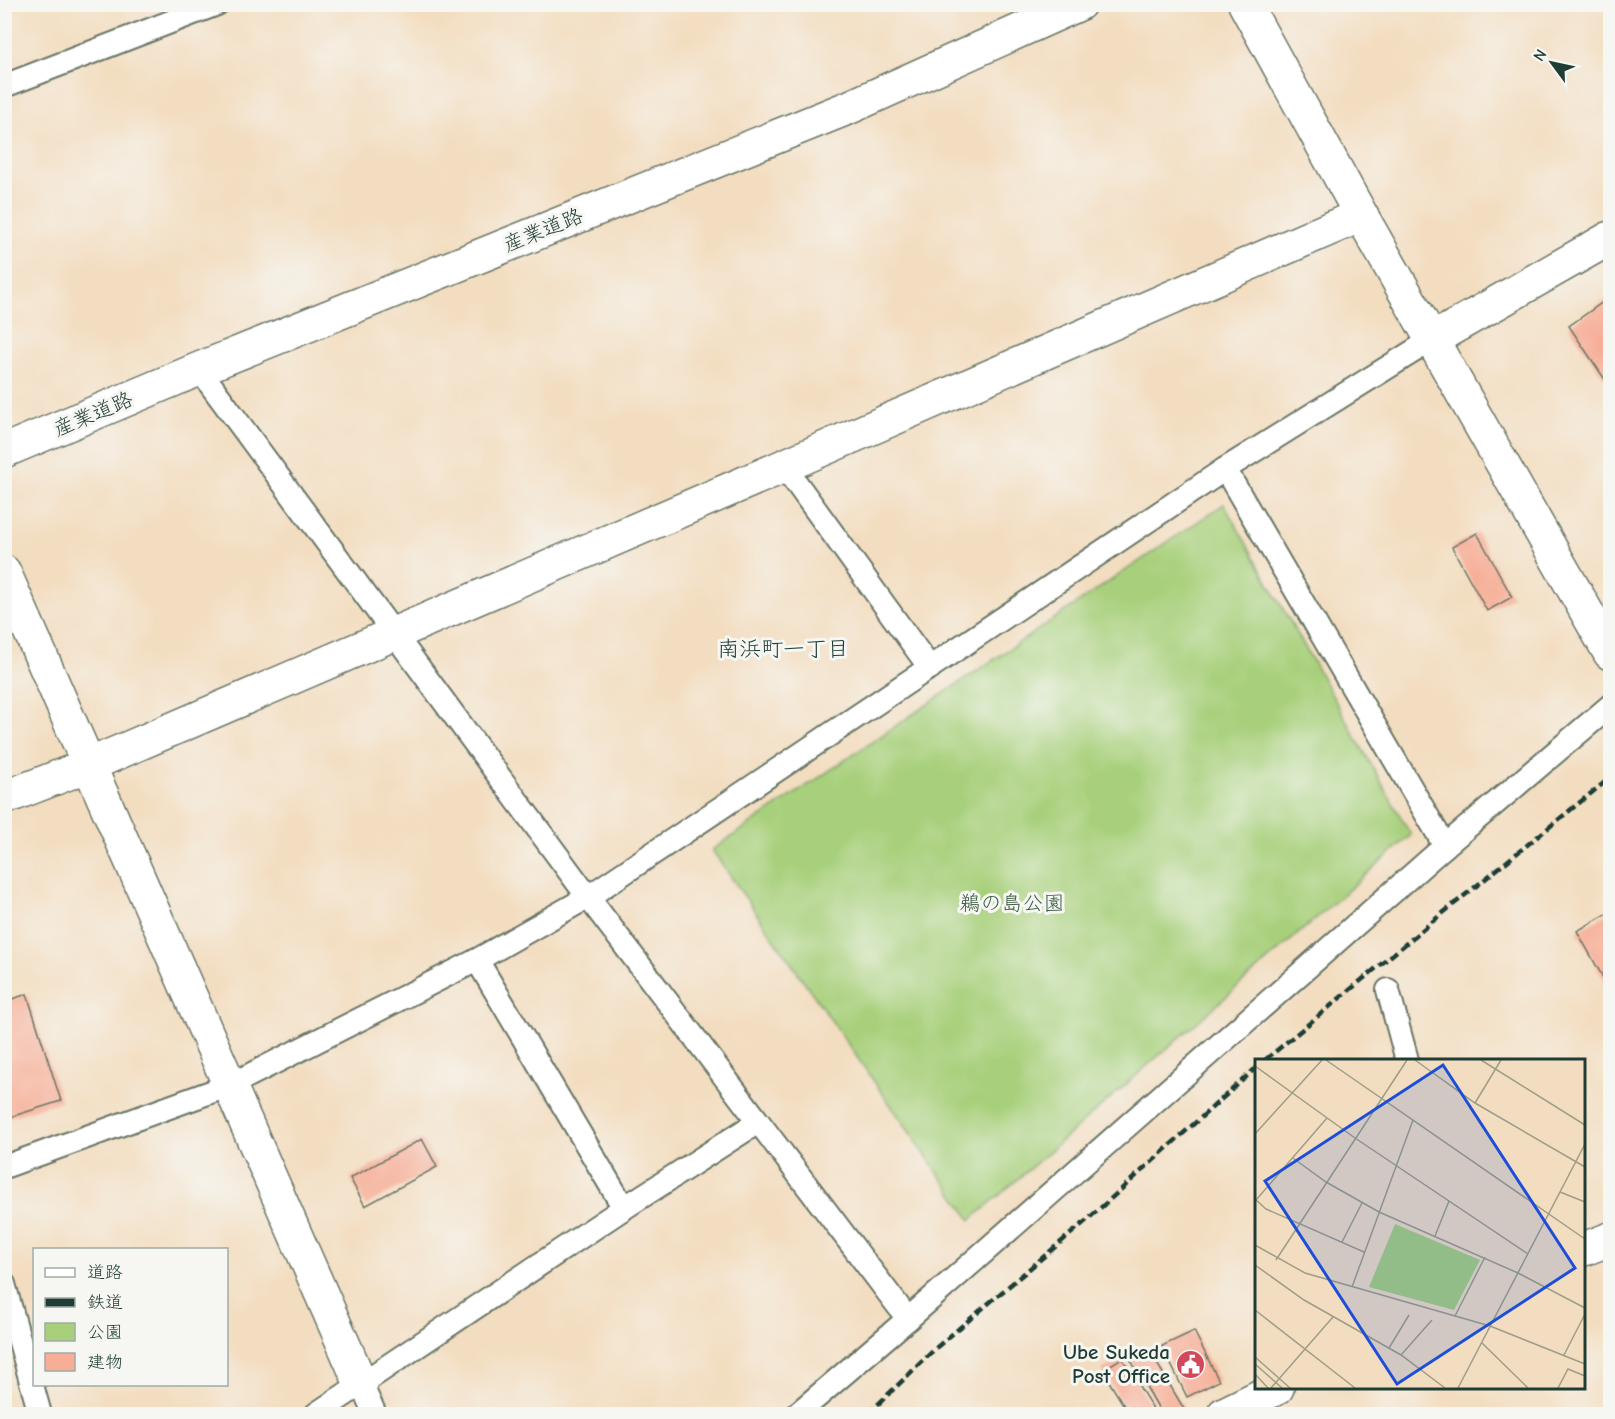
<svg xmlns="http://www.w3.org/2000/svg" width="1615" height="1419" font-family="'Comic Neue','Klee One',sans-serif">
<rect width="100%" height="100%" fill="#f6f6f2"/>
<filter id="ink" filterUnits="userSpaceOnUse"><feTurbulence type="fractalNoise" baseFrequency=".0167" numOctaves="2"/><feDisplacementMap in="SourceGraphic" scale="12" xChannelSelector="R" yChannelSelector="G"/><feConvolveMatrix kernelMatrix="1 2 1 2 8 2 1 2 1" color-interpolation-filters="sRGB"/></filter>
<filter id="wash" filterUnits="userSpaceOnUse"><feTurbulence type="fractalNoise" baseFrequency=".008" numOctaves="4" result="noise"/><feDisplacementMap in="SourceGraphic" scale="24" xChannelSelector="R" yChannelSelector="G"/><feGaussianBlur stdDeviation="1.35" result="paint"/><feColorMatrix in="noise" values="0 0 0 0 0 0 0 0 0 0 0 0 0 0 0 0 0 1.4 0 .05"/><feComposite in="paint" operator="in"/></filter>
<g filter="url(#wash)">
<rect width="100%" height="100%" fill="#f3ddc0"/>
<polygon fill="#a8d07b" stroke="#648658" stroke-width="1.5" points="1224,504 1411,835 971,1220 712,850"/>
<g id="blocks">
<g fill="#f6ae96">
<polygon points="1610,297 1610,387 1569,326"/>
<polygon points="1477,533 1512,597 1487,611 1452,547"/>
<polygon points="1610,912 1610,990 1577,931"/>
<polygon points="27,994 61,1101 4,1119 4,1002"/>
<polygon points="422,1139 437,1167 365,1206 350,1178"/>
<polygon points="1194,1331 1219,1381 1187,1397 1162,1346"/>
<polygon points="1148,1348 1187,1414 1162,1414 1130,1359"/>
<polygon points="1122,1358 1156,1414 1129,1414 1102,1370"/>
</g>
</g>
</g>
<g filter="url(#ink)">
<use href="#blocks" fill-opacity="0" stroke="#697565" stroke-width="1.5"/>
<g fill="none" stroke-linecap="round" stroke-linejoin="round">
<defs>
<g id="street">
<polyline points="4,86 217,4"/>
<polyline points="199,369 588,897 908,1319"/>
<polyline points="784,466 930,668"/>
<polyline points="1225,469 1445,846"/>
<polyline points="477,960 624,1208"/>
<polyline points="1388,990 1407,1060"/>
<polyline points="4,1167 230,1085 477,960 588,897 1225,469 1433,339"/>
<polyline points="4,1284 40,1414"/>
<polyline points="361,1384 375,1414"/>
<polyline points="316,1414 624,1208 758,1122"/>
<polyline points="797,1414 908,1319 1445,846 1610,706"/>
</g>
<g id="secondary">
<polyline points="1245,4 1361,215 1610,653"/>
<polyline points="1433,339 1610,238"/>
<polyline points="4,451 199,369 850,107 1079,4"/>
<polyline points="4,572 361,1384"/>
<polyline points="4,798 89,765 784,466 1361,215"/>
<polyline points="1584,1249 1610,1239"/>
<polyline points="1224,1414 1277,1388"/>
</g>
</defs>
<use href="#street" stroke="#697565" stroke-width="26"/>
<use href="#secondary" stroke="#697565" stroke-width="36"/>
<use href="#street" stroke="#fff" stroke-width="22"/>
<use href="#secondary" stroke="#fff" stroke-width="33"/>
<g stroke="#1f3d34" stroke-width="4.5" stroke-dasharray="9 4.5" stroke-linecap="butt">
<polyline points="1265,1060 1438,917 1610,778"/>
<polyline points="868,1414 937,1347 1087,1220 1256,1068"/>
</g>
</g>
</g>
<defs>
<symbol id="civic-disc" viewBox="-11 -11 22 22"><circle r="9.5" fill="#d1495b" stroke="#f6f6f2"/><path d="M-.6-6.5H3V-4.5H.6V-3L4-1V1h2V6H-6V1h2V-1L-.6-3ZM-1.2 2.5V6h2.4V2.5Z" fill="#fff"/></symbol>
</defs>
<g fill-rule="evenodd">
<use href="#civic-disc" x="1174" y="1348" width="33" height="33"/>
</g>
<g text-anchor="middle" stroke-width="6" stroke-linejoin="round" paint-order="stroke">
<g font-size="21" fill="#1f3d34" stroke="#f6f6f2">
<text transform="translate(543 230) rotate(-22)" y="7">産業道路</text>
<text transform="translate(93 414) rotate(-23)" y="7">産業道路</text>
</g>
<g font-size="21" fill="#3a5a42" stroke="#f6f6f2">
<text x="1012" y="910">鵜の島公園</text>
</g>
<g font-size="21" font-weight="bold" fill="#1f3d34" stroke="#f6f6f2" text-anchor="end">
<text x="1170" y="1359">Ube Sukeda<tspan x="1170" dy="24">Post Office</tspan></text>
</g>
<g font-size="22" fill="#1f3d34" stroke="#f6f6f2">
<text x="783" y="656">南浜町一丁目</text>
</g>
</g>
<g transform="translate(1255 1059)">
<rect width="330" height="330" fill="#f3ddc0"/>
<path d="M140,165l85,36 -26,50 -85,-23z" fill="#a8d07b"/>
<path fill="none" stroke="#9e9d88" stroke-width="1.5" d="M71,1l259,179M160,1l60,43 110,64M226,1l104,65M0,7l100,72 173,116M220,44l26,-43M0,75l67,-74M38,99l33,24 53,30 139,61 67,35M305,133l25,10M0,140l11,10 98,43M1,141l71,-82M180,177l14,-35M87,183l20,-39M0,186l50,28 185,53 95,38M21,201l131,-200M0,206l49,35 97,55 44,33M97,228l61,-167M0,251l100,78M200,257l30,-59M227,284l46,45M134,289l20,-33M146,296l31,-35M309,296l21,-41M0,298l35,31M0,305l27,24M0,315l13,14M16,329l62,-71M203,329l127,-244M303,329l10,-19 17,7"/>
<path fill="#1d4ed8" fill-opacity="0.15" stroke="#1d4ed8" stroke-width="3" d="M188,6l132,203 -178,116 -132,-203z"/>
<rect width="330" height="330" fill="none" stroke="#1f3d34" stroke-width="3"/>
</g>
<rect width="1615" height="1419" fill="none" stroke="#f6f6f2" stroke-width="24"/>
<rect x="33" y="1248" width="195" height="138" fill="#f6f6f2" stroke="#a0aca6" stroke-width="1.5"/>
<rect x="45" y="1268" width="30" height="9" fill="#ffffff" stroke="#a0aca6" stroke-width="1.5"/>
<text x="87" y="1278" font-size="18" fill="#1f3d34">道路</text>
<rect x="45" y="1298" width="30" height="9" fill="#1f3d34" stroke="#a0aca6" stroke-width="1.5"/>
<text x="87" y="1308" font-size="18" fill="#1f3d34">鉄道</text>
<rect x="45" y="1323" width="30" height="18" fill="#a8d07b" stroke="#a0aca6" stroke-width="1.5"/>
<text x="87" y="1338" font-size="18" fill="#1f3d34">公園</text>
<rect x="45" y="1353" width="30" height="18" fill="#f6ae96" stroke="#a0aca6" stroke-width="1.5"/>
<text x="87" y="1368" font-size="18" fill="#1f3d34">建物</text>
<g transform="translate(1552 63) rotate(303)" stroke="#f6f6f2" stroke-width="4.5" paint-order="stroke">
<path d="M0-4.5L10 22L0 15L-10 22Z" fill="#1f3d34"/>
<text y="-9" font-size="16" font-weight="bold" text-anchor="middle" fill="#1f3d34">N</text>
</g>
</svg>
